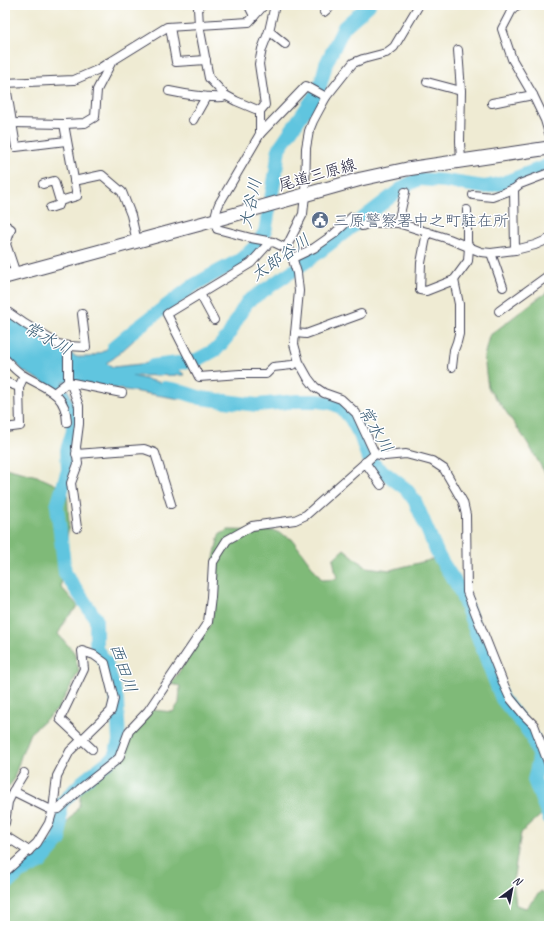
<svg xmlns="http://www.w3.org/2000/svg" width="554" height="931" font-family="Caveat,'Klee One',sans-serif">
<rect width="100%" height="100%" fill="#fff"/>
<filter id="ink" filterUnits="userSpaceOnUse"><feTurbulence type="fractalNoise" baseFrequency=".025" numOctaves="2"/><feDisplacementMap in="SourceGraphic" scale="8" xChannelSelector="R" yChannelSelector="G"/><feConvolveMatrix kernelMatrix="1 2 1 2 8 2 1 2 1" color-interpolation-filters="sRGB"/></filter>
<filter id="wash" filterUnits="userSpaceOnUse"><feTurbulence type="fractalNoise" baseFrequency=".012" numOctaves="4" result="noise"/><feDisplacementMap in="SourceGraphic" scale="16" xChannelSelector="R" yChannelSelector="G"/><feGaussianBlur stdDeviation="0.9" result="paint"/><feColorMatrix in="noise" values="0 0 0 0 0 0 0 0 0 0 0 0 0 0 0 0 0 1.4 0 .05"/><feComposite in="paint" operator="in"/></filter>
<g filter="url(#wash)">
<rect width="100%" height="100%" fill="#efebd3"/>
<g fill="#7fba78" stroke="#506e5a">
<polygon points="549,291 549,480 527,442 502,406 488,388 484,357 489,336 537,299"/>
<polygon points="5,468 37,476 67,490 69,523 61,587 78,606 67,618 58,634 74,652 79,671 58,709 30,733 22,753 13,781 5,791"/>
<polygon points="228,530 275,531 292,539 322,580 337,579 333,559 344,549 366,567 390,570 434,559 455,590 498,701 522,730 529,740 534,759 529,781 542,814 521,833 513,881 516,905 526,908 541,891 549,896 549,926 5,926 5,892 7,889 22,874 41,867 64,840 65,826 79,806 81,791 120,759 131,734 152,710 173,712 179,703 180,686 171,684 210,625 216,600 214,558 219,535"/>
</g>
<polygon fill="#61c5df" stroke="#42748d" points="5,313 63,350 77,357 90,357 102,352 127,334 134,340 114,358 106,363 113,367 168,361 185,375 132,376 184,388 181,399 83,383 63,382 70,394 76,412 76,431 70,426 68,413 49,385 23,371 16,363 5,355"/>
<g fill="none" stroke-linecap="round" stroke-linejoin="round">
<g stroke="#61c5df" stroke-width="14">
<polyline points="114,347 133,331 194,285 208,277 240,260 257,245 265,232 276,171 279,148 319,90 326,64 344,27 369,5"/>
<polyline points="153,366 195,361 217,349 228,336 241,312 247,302 310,259 405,186 419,179 445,181 484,187 503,183 549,165"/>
<polyline points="164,388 176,390 201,398 257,405 297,401 318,401 332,403 342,408 351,419 360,435 367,455 372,463 406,489 415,501 439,557 459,588 502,699 525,727 533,738 539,759 534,780 549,818"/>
<polyline points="5,886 20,872 40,863 60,840 60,805 82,782 115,756 119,741 117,700 106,662 96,649 96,619 65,573 57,506 68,470 67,450 73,431 72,410"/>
</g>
</g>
</g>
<g filter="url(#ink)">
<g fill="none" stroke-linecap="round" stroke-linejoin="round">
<defs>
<g id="minor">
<path d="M200,5l-2,3 1,17 10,53 16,17 11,6 24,10v23l-41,70c-4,10 -5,14 -2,25l34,9 22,4"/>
<polyline points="250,5 250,8 254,16"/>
<polyline points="518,5 513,8 502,29 512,59 533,95 545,120 549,133"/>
<polyline points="324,12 332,5"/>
<polyline points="170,27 176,62 206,60"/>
<polyline points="269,31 285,44"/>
<polyline points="458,50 461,91 460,141 461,161"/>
<polyline points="427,82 461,91"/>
<polyline points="5,83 74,80 97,70 111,61"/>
<path d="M169,91c19,4 36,7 54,6l2,-2"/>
<polyline points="5,92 7,92 16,147 66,141"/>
<polyline points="492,103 533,95"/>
<polyline points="260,111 265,105 259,64 262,49 269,31 275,5"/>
<polyline points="193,120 206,97"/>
<polyline points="12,123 64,124 85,123 95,117 97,90 112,61 167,27 249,22 264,5"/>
<polyline points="260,134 306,86 326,97"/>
<polyline points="74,181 102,175 122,192 131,215 137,242"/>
<polyline points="43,184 54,181 60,201 59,205 50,208"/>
<polyline points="514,189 515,250"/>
<polyline points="473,195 492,197 514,189 520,184 549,173"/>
<polyline points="60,201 77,196 64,124"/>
<polyline points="398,223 405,192"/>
<polyline points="5,225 11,229 6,244 16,274"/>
<polyline points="362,226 371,223 398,223 449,239 481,252 491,253 515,250 535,245 549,239"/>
<polyline points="427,232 421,263 420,290 426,291 454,280 468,261 469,247 467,242 467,210"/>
<polyline points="286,248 303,214 305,195 306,148 309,131 313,121 320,108 326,97 353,63 363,59 386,53 394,47 419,5"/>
<polyline points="491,253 503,287"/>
<polyline points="293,258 314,248 334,234 352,217"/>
<polyline points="200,294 214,320"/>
<polyline points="5,310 25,324 58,344 68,346 86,347 82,314"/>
<polyline points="499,311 549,275"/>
<polyline points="295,333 306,334 361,314"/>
<polyline points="68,346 68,382 72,387 79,406 79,424 76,447 78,464 71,483 77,528"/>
<path d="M5,359c5,5 10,11 16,15 22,14 45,17 46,48"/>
<polyline points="299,362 292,365 273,367 266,374 240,374 199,377 167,314 251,263 269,243 273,242 290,250 297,273 299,291 294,344 299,362 308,378 315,387 324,393 341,399 356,413 375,454 385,456 406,454 432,461 444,469 463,502 466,515 467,592 504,685 510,698 524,715 534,725 549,765"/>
<polyline points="452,367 454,350 457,342 459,334 459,304 454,280"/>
<polyline points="5,382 19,387"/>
<polyline points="54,393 68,382 122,393"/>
<polyline points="5,428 20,426 19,387 24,376"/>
<polyline points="76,454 144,449 155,453 171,504"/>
<polyline points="365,462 381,485"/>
<polyline points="13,791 47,808 53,810 59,809 80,789 119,758 129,731 148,711 208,622 211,597 213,562 227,540 252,526 295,520 306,515 375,454"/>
<polyline points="5,823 8,802 16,786 24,773"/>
<polyline points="5,836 29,851"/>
<polyline points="5,872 37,843 49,823 53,810 57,776 70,751 111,711 114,699 105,663 94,655 82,651 84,669 60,719 92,749"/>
</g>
<polyline id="primary" points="5,277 215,220 361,179 407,169 549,148"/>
</defs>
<use href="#minor" stroke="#414052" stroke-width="10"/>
<use href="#primary" stroke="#414052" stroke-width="15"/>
<use href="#minor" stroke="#fff" stroke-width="8"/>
<use href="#primary" stroke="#fff" stroke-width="13"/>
</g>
</g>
<defs>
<symbol id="civic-disc" viewBox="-11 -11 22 22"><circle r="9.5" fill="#5c6f8a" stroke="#fff"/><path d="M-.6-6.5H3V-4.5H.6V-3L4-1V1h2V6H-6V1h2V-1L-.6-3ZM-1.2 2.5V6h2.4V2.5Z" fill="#fff"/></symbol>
</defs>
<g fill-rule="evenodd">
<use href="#civic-disc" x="310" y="210" width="20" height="20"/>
</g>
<g text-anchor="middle" stroke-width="3" stroke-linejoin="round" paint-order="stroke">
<g font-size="16" fill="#22223b" stroke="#fff">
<text transform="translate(317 174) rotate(-16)" y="6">尾道三原線</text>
</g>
<g font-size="16" fill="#4e5e75" stroke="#fff" text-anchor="start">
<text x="333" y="226">三原警察署中之町駐在所</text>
</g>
<g font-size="17" font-style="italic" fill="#385b74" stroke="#fff">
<text transform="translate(250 203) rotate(-78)" y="6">大谷川</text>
<text transform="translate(280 257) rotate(-35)" y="6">太郎谷川</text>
<text transform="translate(48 338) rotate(29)" y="6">常水川</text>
<text transform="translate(376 429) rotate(59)" y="6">常水川</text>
<text transform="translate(124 668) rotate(71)" y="6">西田川</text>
</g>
</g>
<rect width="554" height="931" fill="none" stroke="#fff" stroke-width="20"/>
<g transform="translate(512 889) rotate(32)" stroke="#ffffff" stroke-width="3" paint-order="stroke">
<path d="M0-3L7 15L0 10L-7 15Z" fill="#22223b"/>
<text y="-6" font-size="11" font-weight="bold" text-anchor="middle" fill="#22223b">N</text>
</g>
</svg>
